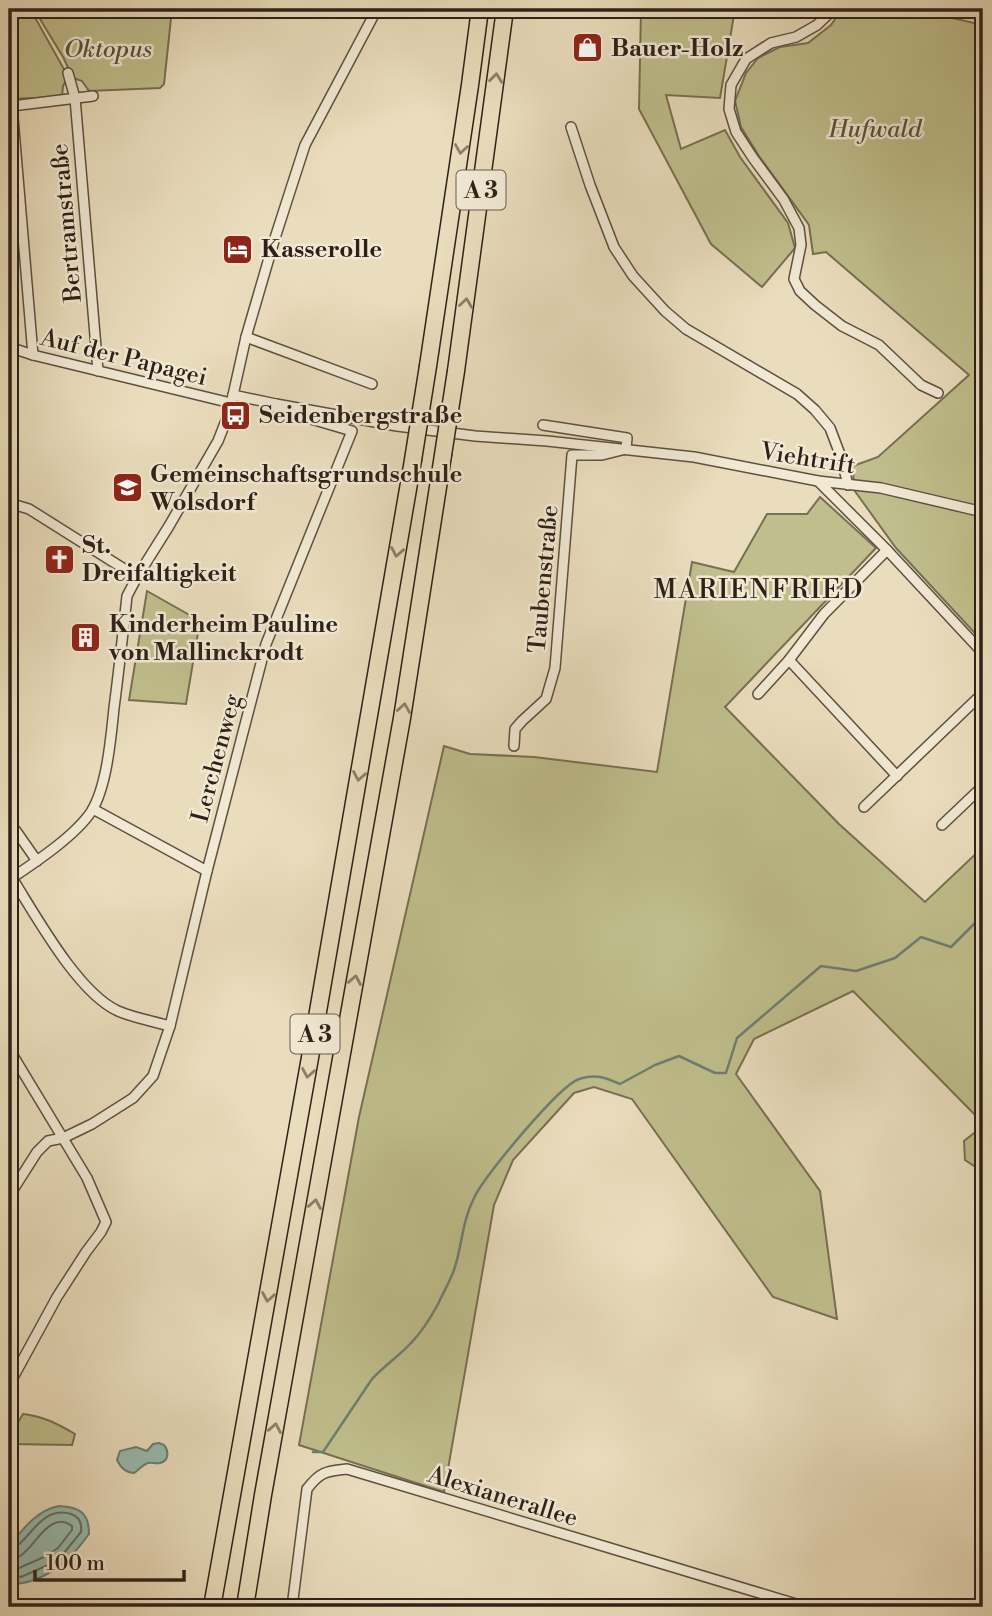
<svg xmlns="http://www.w3.org/2000/svg" width="992" height="1616" font-family="'Libre Bodoni',serif">
<rect width="100%" height="100%" fill="#eaddbd"/>
<filter id="stains"><feTurbulence type="fractalNoise" baseFrequency=".00286" numOctaves="4"/><feColorMatrix values="0 0 0 0 .2 0 0 0 0 .09 0 0 0 0 .02 0 0 0 .5 -.17"/></filter>
<radialGradient id="worn" r=".72"><stop offset=".6" stop-color="#630" stop-opacity="0"/><stop offset="1" stop-color="#630" stop-opacity=".3"/></radialGradient>
<g fill="#bfbe8c" stroke="#777052" stroke-width="2">
<polygon points="9,9 29,9 32,12 65,71 67,79 63,86 62,97 9,99"/>
<polygon points="34,9 172,9 164,84 160,88 89,91 82,81 73,78 63,57"/>
<polygon points="641,9 735,9 720,98 666,95 681,149 725,130 740,157 788,223 795,248 762,287 711,244 639,109"/>
<polygon points="842,9 913,9 983,25 983,642 896,548 854,490 853,466 878,457 969,375 826,252 813,254 809,225 759,156 741,127 735,101 746,73 758,58 780,47 808,43 831,25"/>
<polygon points="820,497 876,548 725,707 839,824 925,902 983,847 983,1123 853,991 754,1039 736,1074 820,1191 837,1319 773,1297 632,1099 594,1087 574,1093 513,1160 494,1205 444,1492 299,1445 359,1117 444,746 470,754 534,757 657,772 692,562 734,572 767,514 807,514"/>
<polygon points="147,591 200,621 186,704 129,700"/>
<polygon points="983,1126 983,1172 965,1160 964,1141"/>
<path d="M23,1414c20,2 35,10 52,20l-3,11 -63,-1v-7z"/>
</g>
<g fill="#98bcb1" stroke="#6e7e73" stroke-width="2">
<path d="M159,1443l5,2c5,6 5,16 -4,18 -4,1 -8,-1 -12,0 -4,1 -10,7 -14,10 -9,-1 -13,-5 -17,-13l3,-9 16,-4 11,4 6,-7z"/>
<path d="M59,1506c21,1 30,7 30,28 -6,8 -12,16 -19,23 -13,14 -38,27 -57,27l-4,-9v-29c14,-17 28,-36 50,-40z"/>
</g>
<g fill="none" stroke-linecap="round" stroke-linejoin="round">
<g stroke="#646e64" stroke-width="2">
<path d="M9,1549c19,-2 30,-45 62,-35 9,3 11,10 10,18l-18,22 -15,11 -27,12 -12,-2"/>
<path d="M9,1558c5,0 6,0 11,-2 15,-9 30,-47 52,-30v4l-14,18 -14,9 -25,11 -10,-2"/>
</g>
<path stroke="#6e7e73" stroke-width="2.5" d="M313,1452h10l49,-73c12,-13 27,-23 39,-36 10,-10 20,-26 27,-39 5,-11 12,-23 16,-34 8,-23 8,-49 20,-72 10,-22 85,-112 105,-119 17,-5 25,-2 41,5l35,-19 24,-9 36,17h11l11,-35 84,-72 35,5 39,-13 26,-21 30,10 32,-32"/>
<defs>
<g id="street">
<polyline points="834,9 817,25 796,37 771,43 746,59 731,85 729,109 736,132 753,158 784,200 799,228 801,245 794,279 800,291 815,305 842,326 879,345 921,385 938,393"/>
<polyline points="68,73 75,98 98,371"/>
<polyline points="571,127 590,185 614,247 633,276 665,311 686,329 797,394 815,410 830,428 841,457 848,485"/>
<polyline points="246,337 372,384"/>
<polyline points="9,347 33,355 231,403"/>
<polyline points="33,355 12,106 93,96"/>
<polyline points="233,395 276,404 397,426 475,436 547,441 694,457 818,481 881,488 983,512"/>
<polyline points="818,481 887,550 983,653"/>
<polyline points="9,503 29,509 137,577"/>
<polyline points="789,660 897,776"/>
<polyline points="758,694 789,660 824,614 887,550"/>
<polyline points="514,746 515,729 522,721 546,699 555,668 572,455 602,455 626,449 627,438 543,425"/>
<polyline points="864,807 983,693"/>
<polyline points="93,809 207,871"/>
<polyline points="9,824 16,831 37,861"/>
<polyline points="942,825 983,786"/>
<path d="M12,878c24,38 66,115 106,133 16,7 35,10 52,15"/>
<path d="M9,880c25,-17 65,-43 82,-68 16,-25 20,-75 23,-104 5,-38 9,-75 13,-112l10,-19 32,-51 49,-85 11,-28 17,-76 28,-96 31,-96 72,-136"/>
<polyline points="9,1049 87,1178 106,1222 101,1232 86,1252 57,1297 9,1385"/>
<polyline points="9,1196 37,1152 48,1141 63,1138 92,1124 133,1098 153,1076 170,1026 207,871 266,644 352,431 277,409 276,404"/>
<path d="M292,1607l15,-118c13,-17 19,-18 40,-20l459,138"/>
</g>
<g id="highway">
<polyline points="428,366 470,85 480,9"/>
<polyline points="456,371 505,9"/>
<polyline points="212,1607 311,1052 413,460"/>
<polyline points="245,1607 263,1495 402,718 443,455"/>
</g>
</defs>
<use href="#street" stroke="#5e5040" stroke-width="12"/>
<use href="#highway" stroke="#2f2117" stroke-width="19"/>
<use href="#street" stroke="#f1e9d4" stroke-width="9"/>
<use href="#highway" stroke="#eaddbd" stroke-width="16"/>
<defs>
<g id="highway-bridge">
<polyline points="443,455 456,371"/>
<polyline points="413,460 428,366"/>
</g>
</defs>
<use href="#highway-bridge" stroke="#2f2117" stroke-width="19" stroke-linecap="butt"/>
<use href="#highway-bridge" stroke="#eaddbd" stroke-width="16"/>
</g>
<defs><path id="oneway-chevron" d="M-2-3.5L2.5 0L-2 3.5" fill="none" stroke-width="1.6" stroke-linecap="round" stroke-linejoin="round" transform="scale(1.75)"/></defs>
<g stroke="#8c7f6a">
<use href="#oneway-chevron" transform="translate(496 78) rotate(-83)"/>
<use href="#oneway-chevron" transform="translate(461 149) rotate(99)"/>
<use href="#oneway-chevron" transform="translate(466 303) rotate(-82)"/>
<use href="#oneway-chevron" transform="translate(397 552) rotate(100)"/>
<use href="#oneway-chevron" transform="translate(404 708) rotate(-81)"/>
<use href="#oneway-chevron" transform="translate(359 776) rotate(100)"/>
<use href="#oneway-chevron" transform="translate(355 980) rotate(-80)"/>
<use href="#oneway-chevron" transform="translate(308 1073) rotate(100)"/>
<use href="#oneway-chevron" transform="translate(315 1204) rotate(-80)"/>
<use href="#oneway-chevron" transform="translate(268 1297) rotate(100)"/>
<use href="#oneway-chevron" transform="translate(275 1428) rotate(-80)"/>
</g>
<defs>
<symbol id="shop-square" viewBox="-11 -11 22 22"><rect x="-9" y="-9" width="18" height="18" rx="4" fill="#8f2418" stroke="#f1e9d4"/><path d="M-5-2.5h2.3a2.7 3.5 0 0 1 5.4 0H5L5.5 6h-11ZM-1.5-2.5h3a1.5 2.3 0 0 0-3 0Z" fill="#fff"/></symbol>
<symbol id="hotel-square" viewBox="-11 -11 22 22"><rect x="-9" y="-9" width="18" height="18" rx="4" fill="#8f2418" stroke="#f1e9d4"/><path d="M-6-4.5h1.5V1H6V5H4.5V3h-9V5H-6ZM-4 0a1.8 1.8 0 1 1 3.6 0ZM.5 0V-2.5h3Q6-2.5 6 0Z" fill="#fff"/></symbol>
<symbol id="bus-square" viewBox="-11 -11 22 22"><rect x="-9" y="-9" width="18" height="18" rx="4" fill="#8f2418" stroke="#f1e9d4"/><path d="M-5-6H5V4H4V6H2V4H-2V6H-4V4H-5ZM-3.5-4V0h7V-4ZM-3.5 1.2v1.5H-2V1.2ZM2 1.2v1.5H3.5V1.2Z" fill="#fff"/></symbol>
<symbol id="school-square" viewBox="-11 -11 22 22"><rect x="-9" y="-9" width="18" height="18" rx="4" fill="#8f2418" stroke="#f1e9d4"/><path d="M0-5L7-2L0 1L-7-2ZM-4 1L0 2.5L4 1V4Q0 6-4 4Z" fill="#fff"/></symbol>
<symbol id="church-square" viewBox="-11 -11 22 22"><rect x="-9" y="-9" width="18" height="18" rx="4" fill="#8f2418" stroke="#f1e9d4"/><path d="M-1.2-6h2.4v3.5h3.3v2.4h-3.3V6h-2.4V-.1h-3.3v-2.4h3.3Z" fill="#fff"/></symbol>
<symbol id="building-square" viewBox="-11 -11 22 22"><rect x="-9" y="-9" width="18" height="18" rx="4" fill="#8f2418" stroke="#f1e9d4"/><path d="M-4-6H4V6H1V3H-1V6H-4ZM-2.5-4.3h1.7v1.8h-1.7ZM.8-4.3h1.7v1.8H.8ZM-2.5-1h1.7V.8h-1.7ZM.8-1h1.7V.8H.8Z" fill="#fff"/></symbol>
</defs>
<g fill-rule="evenodd">
<use href="#shop-square" x="570" y="30" width="35" height="35"/>
<use href="#hotel-square" x="220" y="232" width="35" height="35"/>
<use href="#bus-square" x="218" y="398" width="35" height="35"/>
<use href="#school-square" x="110" y="470" width="35" height="35"/>
<use href="#church-square" x="42" y="542" width="35" height="35"/>
<use href="#building-square" x="68" y="620" width="35" height="35"/>
</g>
<g text-anchor="middle" stroke-width="5" stroke-linejoin="round" paint-order="stroke">
<g fill="#f1e9d4" stroke="#695d50" stroke-width="2">
<rect x="456.5" y="170.5" width="49" height="39" rx="5"/>
<rect x="290.5" y="1014.5" width="49" height="39" rx="5"/>
</g>
<g font-size="23" font-weight="bold" fill="#2f2117">
<text x="481" y="198">A 3</text>
<text x="315" y="1042">A 3</text>
</g>
<g font-size="24" font-weight="bold" fill="#2f2117" stroke="#f1e9d4" text-anchor="start">
<text x="611" y="56">Bauer-Holz</text>
<text x="261" y="257">Kasserolle</text>
<text x="259" y="423">Seidenbergstraße</text>
<text x="150" y="482">Gemeinschaftsgrundschule<tspan x="150" dy="28">Wolsdorf</tspan></text>
<text x="82" y="553">St.<tspan x="82" dy="28">Dreifaltigkeit</tspan></text>
<text x="109" y="632">Kinderheim Pauline<tspan x="109" dy="28">von Mallinckrodt</tspan></text>
</g>
<g font-size="24" font-style="italic" fill="#5a503a" stroke="#f1e9d4">
<text x="108" y="57">Oktopus</text>
<text x="875" y="137">Hufwald</text>
</g>
<g font-size="24" fill="#2f2117" stroke="#f1e9d4">
<text transform="translate(66 223) rotate(-95)" y="8">Bertramstraße</text>
<text transform="translate(124 357) rotate(14)" y="8">Auf der Papagei</text>
<text transform="translate(808 458) rotate(9)" y="8">Viehtrift</text>
<text transform="translate(543 579) rotate(-85)" y="8">Taubenstraße</text>
<text transform="translate(216 758) rotate(-75)" y="8">Lerchenweg</text>
<text transform="translate(503 1496) rotate(17)" y="8">Alexianerallee</text>
</g>
<g font-size="26" letter-spacing="2" fill="#2f2117" stroke="#f1e9d4">
<text x="759" y="598">MARIENFRIED</text>
</g>
</g>
<rect width="992" height="1616" fill="none" stroke="#eaddbd" stroke-width="35"/>
<rect x="10" y="10" width="971" height="1595" fill="none" stroke="#2f2117" stroke-width="3.5"/>
<rect x="18" y="18" width="957" height="1581" fill="none" stroke="#2f2117" stroke-width="2"/>
<path d="M35 1570v10h149v-10" fill="none" stroke="#2f2117" stroke-width="3.5"/>
<text x="46" y="1570" font-size="21" fill="#2f2117" stroke="#f1e9d4" stroke-width="5" paint-order="stroke">100 m</text>
<rect width="100%" height="100%" filter="url(#stains)"/>
<rect width="100%" height="100%" fill="url(#worn)"/>
</svg>
